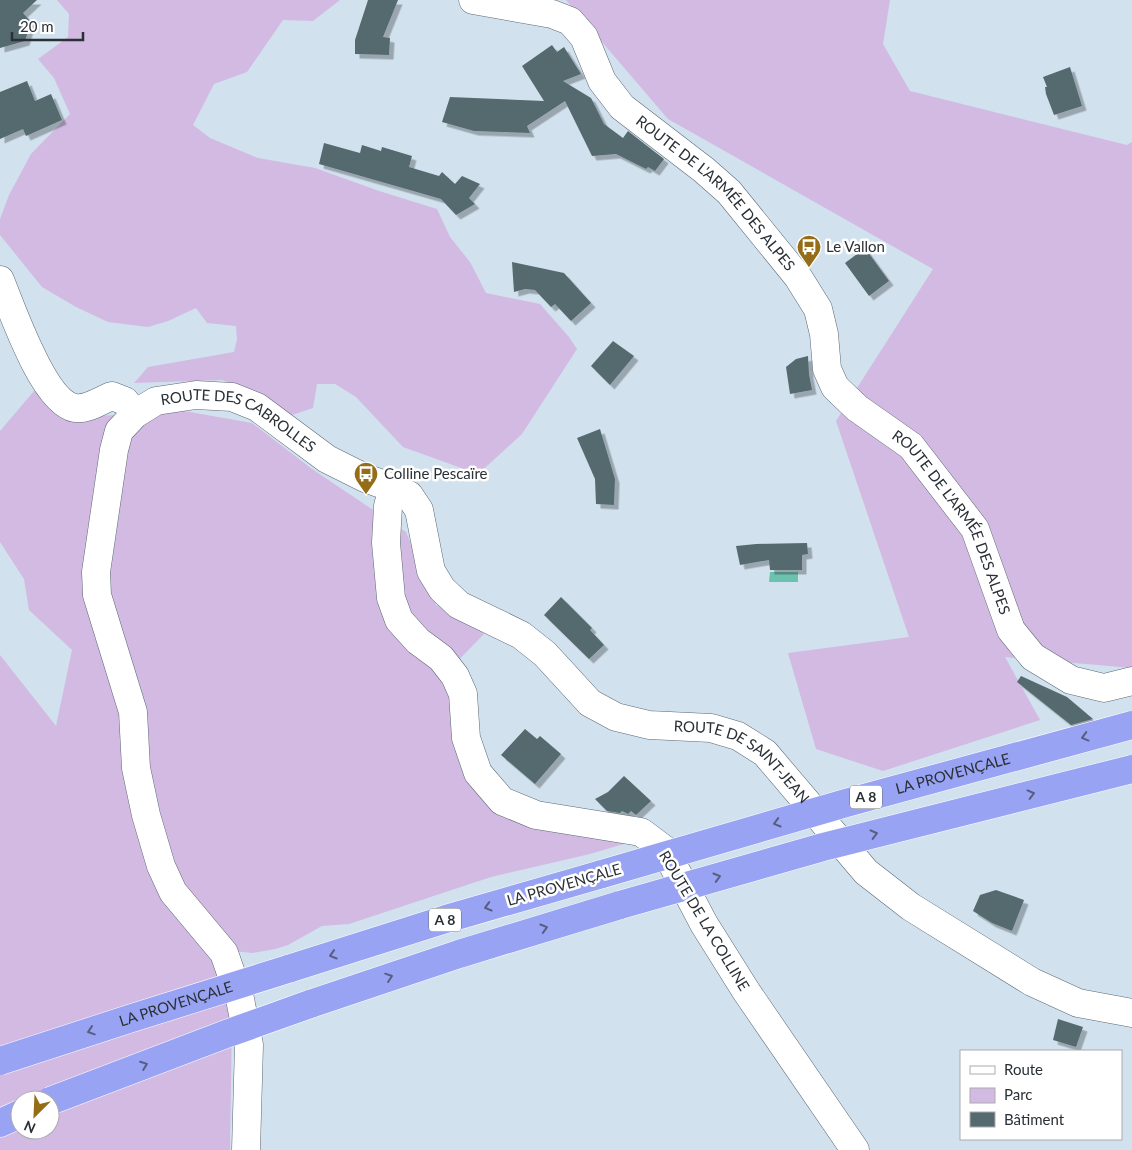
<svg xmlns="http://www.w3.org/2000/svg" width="1132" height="1150" font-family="Lato,sans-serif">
<defs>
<filter id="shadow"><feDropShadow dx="4.5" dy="4.5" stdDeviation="0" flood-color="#0004"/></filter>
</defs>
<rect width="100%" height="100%" fill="#d1e1ee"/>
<g fill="#d2bae3" fill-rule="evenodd">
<polygon points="57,0 340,0 313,21 283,20 247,72 214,84 193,125 210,138 258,158 315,168 379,191 437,209 450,237 470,262 486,293 540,304 569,337 577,349 522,434 478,474 403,447 356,397 335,384 317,384 313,408 289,416 266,399 222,380 134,383 148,367 234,352 237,339 236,326 207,323 196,308 168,321 148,327 108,322 76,307 42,287 0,235 0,219 9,195 31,154 70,114 54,78 38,59 68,37 69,14"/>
<polygon points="566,0 890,0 883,44 910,91 1127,145 1132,142 1132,668 1005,657 1040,720 883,771 816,749 788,653 909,637 836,421 933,269 668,119"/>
<path d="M34,391l64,25 86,-5 68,12 60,46 94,63 30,73 23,9 25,20 -44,45 10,13 8,66 10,17 169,65 -47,14 -99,23 -142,47 -27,2 -34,19 -13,4 -23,4 -19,-2 -3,199h-230v-495l56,71 16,-76 -43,-40 -5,-31 -24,-37v-111zM20,1100h30v30h-30z"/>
</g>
<polygon fill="#6dc1af" points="770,572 798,572 798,582 769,582"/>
<g fill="#556a6e" filter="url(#shadow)">
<polygon points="0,0 37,0 23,13 31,22 25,41 0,48"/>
<polygon points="368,0 398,0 383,37 390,38 389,55 355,54 355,40"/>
<polygon points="552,45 557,52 564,47 581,74 563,81 591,98 604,124 623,138 628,131 664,159 655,171 648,167 646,169 616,154 592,156 565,101 527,126 530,133 474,131 442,122 450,97 544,101 522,66"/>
<polygon points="1070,67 1082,106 1054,115 1046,94 1045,87 1047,87 1043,77"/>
<polygon points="27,81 35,101 51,94 62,120 26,136 23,129 0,139 0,92"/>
<polygon points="324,143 360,153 362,145 381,151 382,147 412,156 409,167 439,176 442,172 455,184 462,176 480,184 469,198 475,204 456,215 441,199 319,164"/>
<polygon points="865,248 889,281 869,296 845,263"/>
<polygon points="512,262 564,273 591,303 571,321 555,304 551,307 535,290 525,289 514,292"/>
<polygon points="613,341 634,356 610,385 591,366"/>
<polygon points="808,356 809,374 812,390 790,394 786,367 796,359"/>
<polygon points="600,429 615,479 614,505 596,504 595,479 577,438"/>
<polygon points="807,543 808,554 802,555 802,570 770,570 769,560 740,565 736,546 756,544"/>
<polygon points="561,597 592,628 590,630 604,645 589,659 544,615"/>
<polygon points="1021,676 1067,697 1093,719 1071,725 1017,682"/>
<polygon points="525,729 537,739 540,736 561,754 535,784 501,755"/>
<polygon points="624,776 651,801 636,815 631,811 628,814 622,811 620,813 607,811 595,799 608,792"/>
<polygon points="996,890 1024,900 1012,931 992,923 973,911 980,895"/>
<polygon points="1058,1019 1083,1027 1076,1047 1053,1040"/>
</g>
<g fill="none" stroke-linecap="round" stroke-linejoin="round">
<defs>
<g id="minor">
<path id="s1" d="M473,0l79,14 18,7 14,16 18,44 20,26 82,63 25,22 69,85 20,32 6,25 3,35 8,18 22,21 54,38 64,83 36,101 22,27 38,23 33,8 28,-7"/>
<path d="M0,280c12,29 43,122 75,128 12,2 26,-8 37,-12l13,5 10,13"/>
<polyline points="393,488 388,506 386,543 391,598 399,620 418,641 441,658 455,676 463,694 466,738 478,773 502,801 536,815 641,832 665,850 704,924 746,991 855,1150"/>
<path id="s2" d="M246,1150l3,-105 -9,-46 -16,-46 -51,-61 -12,-26 -15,-51 -10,-47 -3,-56 -36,-117 -1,-23 18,-122 5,-19 16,-17 21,-13 40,-6 36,2 25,10 70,52 38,19 28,10 16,7 10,15 12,61 11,18 17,16 62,30 24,19 45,49 26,14 33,8 62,3 27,8 27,17 101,119 45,35 121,75 46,21 54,10"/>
</g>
<g id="highway">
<polyline points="288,969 446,919 602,874"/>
<polyline points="310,1004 459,954 620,905"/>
<polyline points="0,1123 20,1114"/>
</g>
</defs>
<use href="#minor" stroke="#5b6975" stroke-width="29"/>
<use href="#highway" stroke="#fff" stroke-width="29"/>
<use href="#minor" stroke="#fff" stroke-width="28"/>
<use href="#highway" stroke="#99a3f3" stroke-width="28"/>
<defs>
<g id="highway-bridge">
<path id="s3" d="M602,874l244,-71 286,-78"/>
<polyline points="620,905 823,847 1132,769"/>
<path id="s4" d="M0,1061l132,-43 156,-49"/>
<polyline points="50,1101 226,1034 310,1004"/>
</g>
</defs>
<use href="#highway-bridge" stroke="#fff" stroke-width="29" stroke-linecap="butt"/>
<use href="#highway-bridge" stroke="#99a3f3" stroke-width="28"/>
</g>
<defs><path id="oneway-chevron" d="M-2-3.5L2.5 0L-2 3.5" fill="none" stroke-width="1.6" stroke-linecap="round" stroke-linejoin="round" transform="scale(1.25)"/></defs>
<g stroke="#565e81">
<use href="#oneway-chevron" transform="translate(1085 737) rotate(165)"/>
<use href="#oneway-chevron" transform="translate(1031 794) rotate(-14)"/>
<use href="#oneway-chevron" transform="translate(777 823) rotate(164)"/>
<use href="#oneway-chevron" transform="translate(874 834) rotate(-14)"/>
<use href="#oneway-chevron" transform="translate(717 877) rotate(-16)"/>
<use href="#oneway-chevron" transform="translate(488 907) rotate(164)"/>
<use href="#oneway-chevron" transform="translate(544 928) rotate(-17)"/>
<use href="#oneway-chevron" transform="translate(333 955) rotate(163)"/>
<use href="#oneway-chevron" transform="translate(389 977) rotate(-19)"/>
<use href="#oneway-chevron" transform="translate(91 1031) rotate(162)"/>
<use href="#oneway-chevron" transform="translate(144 1065) rotate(-21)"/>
</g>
<defs>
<symbol id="bus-pin" viewBox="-11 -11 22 30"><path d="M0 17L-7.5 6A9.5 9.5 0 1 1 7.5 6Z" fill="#956c17" stroke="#fff"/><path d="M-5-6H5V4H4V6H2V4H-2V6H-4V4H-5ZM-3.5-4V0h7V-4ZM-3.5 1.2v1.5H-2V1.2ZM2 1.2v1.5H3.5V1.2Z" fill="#fff"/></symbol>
</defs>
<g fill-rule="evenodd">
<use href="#bus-pin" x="795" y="233" width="28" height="38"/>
<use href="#bus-pin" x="352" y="460" width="28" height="38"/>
</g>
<g text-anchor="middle" stroke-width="5" stroke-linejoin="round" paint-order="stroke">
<g fill="#fff" stroke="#6a6e72" stroke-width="1">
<rect x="850" y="785.5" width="32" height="23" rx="4"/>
<rect x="429" y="908.5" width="32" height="23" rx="4"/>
</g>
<g font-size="14" font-weight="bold" fill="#2a3035">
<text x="866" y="802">A 8</text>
<text x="445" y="925">A 8</text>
</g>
<g font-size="15" fill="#2a3035" stroke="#fff">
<text dy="5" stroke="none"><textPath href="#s1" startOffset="329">ROUTE DE L'ARMÉE DES ALPES</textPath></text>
<text dy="5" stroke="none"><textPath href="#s2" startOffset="892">ROUTE DES CABROLLES</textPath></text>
<text dy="5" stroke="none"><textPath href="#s1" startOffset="749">ROUTE DE L'ARMÉE DES ALPES</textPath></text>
<text dy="5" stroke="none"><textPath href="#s2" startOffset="1542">ROUTE DE SAINT-JEAN</textPath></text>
<text dy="5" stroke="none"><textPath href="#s3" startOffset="365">LA PROVENÇALE</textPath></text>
<text transform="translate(564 885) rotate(-16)" y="5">LA PROVENÇALE</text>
<text transform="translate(704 921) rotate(59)" y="5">ROUTE DE LA COLLINE</text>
<text dy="5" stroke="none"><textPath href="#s4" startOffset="185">LA PROVENÇALE</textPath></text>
</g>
<g font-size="15" fill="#2a3035" stroke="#fff" text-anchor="start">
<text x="826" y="252">Le Vallon</text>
<text x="384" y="479">Colline Pescaïre</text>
</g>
</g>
<rect x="960" y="1050" width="162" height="90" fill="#ffffff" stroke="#aaacae"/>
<rect x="970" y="1066" width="25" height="8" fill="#ffffff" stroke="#aaacae"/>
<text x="1004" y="1075" font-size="15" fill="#2a3035">Route</text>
<rect x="970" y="1088" width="25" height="15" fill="#d2bae3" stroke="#aaacae"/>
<text x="1004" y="1100" font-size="15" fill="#2a3035">Parc</text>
<rect x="970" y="1112" width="25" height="15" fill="#556a6e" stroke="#aaacae"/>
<text x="1004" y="1125" font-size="15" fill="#2a3035">Bâtiment</text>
<g transform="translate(35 1115) rotate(204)"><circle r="24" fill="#ffffff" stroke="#aaacae"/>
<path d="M0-4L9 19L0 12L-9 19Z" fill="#956c17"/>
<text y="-8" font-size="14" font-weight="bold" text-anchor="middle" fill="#2a3035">N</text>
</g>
<path d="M12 32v8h71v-8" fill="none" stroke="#2a3035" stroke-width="2.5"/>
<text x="20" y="32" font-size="15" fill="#2a3035" stroke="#ffffff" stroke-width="4" paint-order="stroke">20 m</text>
</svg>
